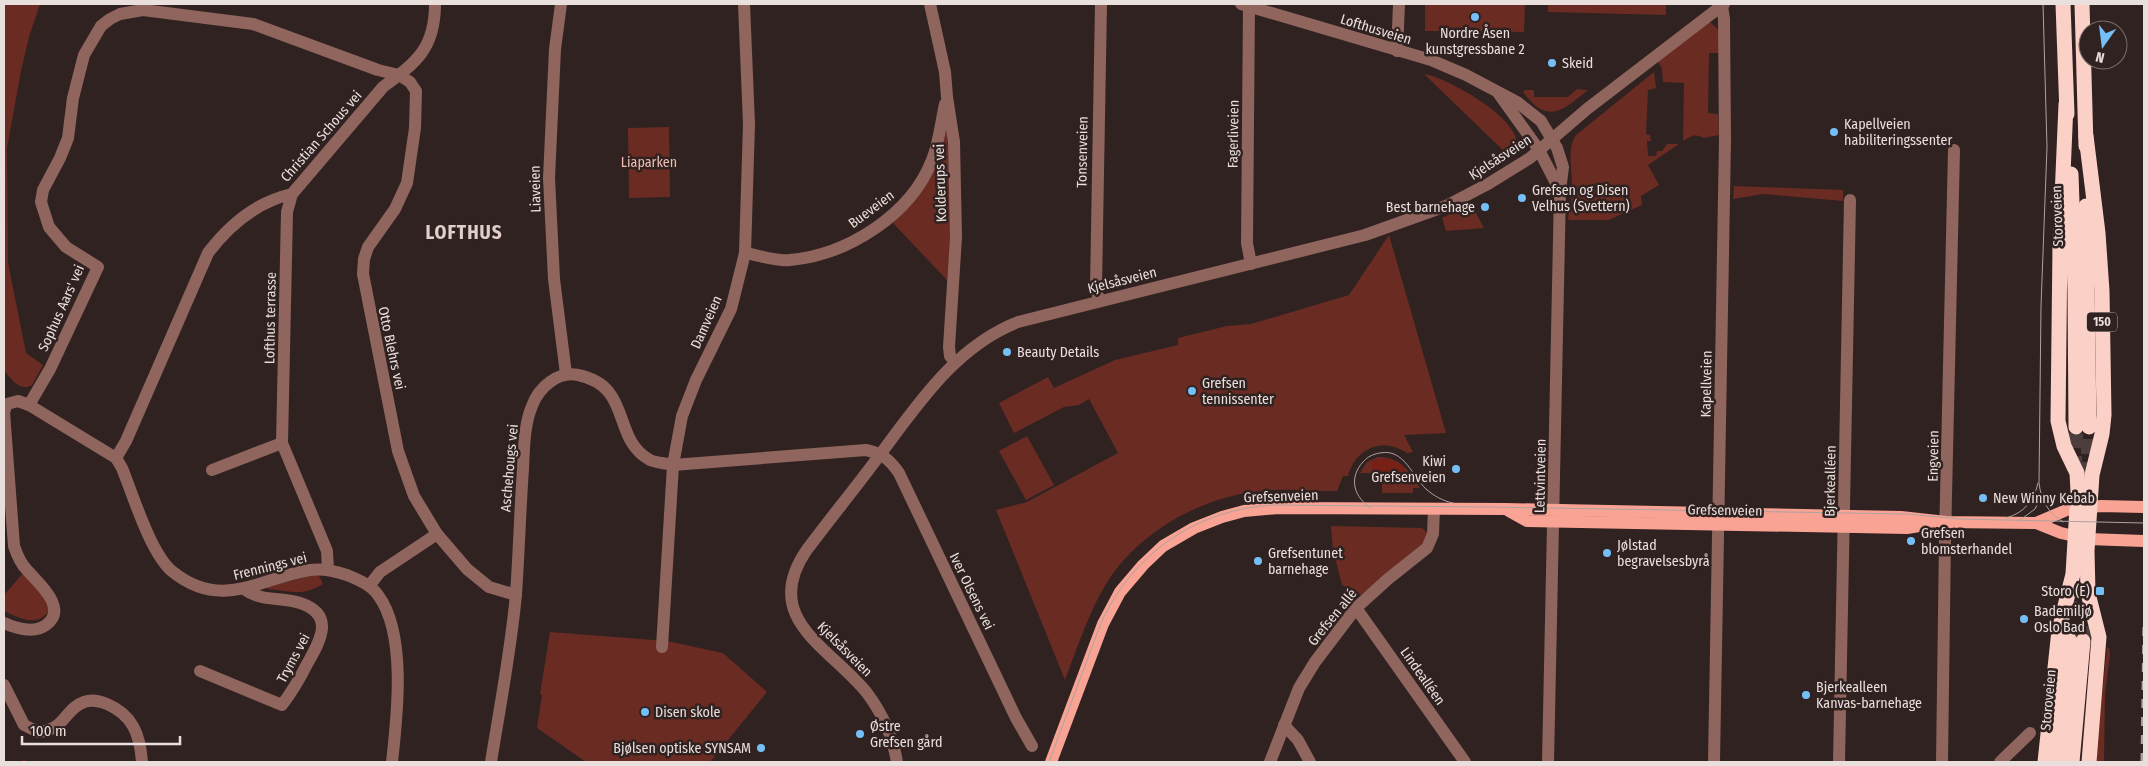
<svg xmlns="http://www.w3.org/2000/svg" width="2148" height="766" font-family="'Fira Sans Condensed',sans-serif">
<rect width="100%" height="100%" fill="#302220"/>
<g fill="#6a2b22">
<path d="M4,4h36l-11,33 -8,34 -14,77 1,115 18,90 17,12 -11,20c-13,7 -20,-6 -28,-14z"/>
<polygon points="1425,4 1525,4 1524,32 1425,31"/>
<polygon points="1548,4 1666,4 1666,15 1548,12"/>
<path d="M1707,23h4l8,7 1,23h-11l-1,60 10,1 1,21 -15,3c-9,-5 -13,-2 -21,3l1,-58 -21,-1 -1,-14 -6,-9z"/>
<path d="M1654,72l2,16 -8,2 -2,44 4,1 1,6h-4l1,15h8l1,-5h5l5,-7h12l-31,21 11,20 -18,11 1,9 -33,15h-41c1,-10 4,-21 4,-31 1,-18 -6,-39 4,-54z"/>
<path d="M1424,74c21,2 120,56 85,82z"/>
<path d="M1577,89l11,1c-25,20 -40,36 -65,2l2,-2h9v7h34z"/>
<polygon points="669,127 670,197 629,198 628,128"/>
<polygon points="943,131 947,132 952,218 947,280 892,222"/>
<polygon points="1734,186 1843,190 1843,201 1763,194 1733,199"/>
<polygon points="1471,204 1484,228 1446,231 1442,218"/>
<path d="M1389,235l57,198 -42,2 9,17 -6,1c-24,-16 -51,-6 -59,23h-5l-6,15c-25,0 -52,-3 -77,0 -56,6 -112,36 -146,81 -22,30 -36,74 -49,108l-69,-170 31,-8 91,-49 -29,-54 -10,6 -15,2 -50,26 -15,-30 49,-26 6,11 61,-28 63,-15v-7l49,-12 24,-2 98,-29z"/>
<polygon points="1027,436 1054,485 1026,500 999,451"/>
<path d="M1378,457c25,1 29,13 42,31h-7v5h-31v-17l-8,-3h-14l7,-11z"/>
<polygon points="1331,526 1422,528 1428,533 1423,545 1361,595 1342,585 1333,550"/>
<path d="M26,570l25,36c-9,22 -29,14 -47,5v-16z"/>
<path d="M318,574l5,10c-22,13 -31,7 -55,5l-1,-2z"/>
<polygon points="550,632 667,641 723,653 767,692 710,762 586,762 537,728 542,695 540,694"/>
<polygon points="2107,648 2109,648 2110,654 2105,693 2104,762 2095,762"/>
</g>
<path fill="#782015" d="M1388,458l14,8 6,11c-9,2 -30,-2 -37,-8l1,-8z"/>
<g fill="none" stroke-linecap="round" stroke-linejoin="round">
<polyline stroke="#782015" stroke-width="3" points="24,762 24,761"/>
<g stroke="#4c3e3c" stroke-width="15" stroke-dasharray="15 8" stroke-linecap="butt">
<polyline points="2074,471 2076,427"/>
<polyline points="2088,477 2089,427"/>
<polyline points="2069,639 2070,599"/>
<polyline points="2083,641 2085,590"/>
</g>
<g stroke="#8f655e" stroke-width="12">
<polyline points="561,4 555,49 549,178 554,279 566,374"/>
<polyline points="930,4 945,72 947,97 954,142 956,237 949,347 950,356 955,362"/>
<polyline points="1241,4 1431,60 1466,75 1517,102 1541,121 1557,148 1563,167 1560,191 1548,762"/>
<polyline points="1249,4 1247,243 1251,264"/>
<polyline points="1397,51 1399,4"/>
<polyline points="1499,94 1539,150 1560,191"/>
<polyline points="292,194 287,212 282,443 327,551 328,570"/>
<path d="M745,253c14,2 31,9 45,7 57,-5 121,-45 142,-100 7,-17 9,-38 13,-56"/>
<polyline points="1099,301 1096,287 1101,4"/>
<polyline points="29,405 50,369 98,267 66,247 49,227 41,202 43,190 60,158 68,138 73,98 84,55 101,26 110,19 120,14 143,10 253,24 378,70 399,75 410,82 416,91 415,128 407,183 395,209 368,247 364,259 363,274 398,451 414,496 437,534 467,569 489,587 516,595"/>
<path d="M116,458l10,-17 82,-188c22,-29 48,-51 84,-59l91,-107c34,-25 52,-39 52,-83"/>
<polyline points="212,470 282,443"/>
<polyline points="369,586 380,572 437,534"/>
<polyline points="1356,608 1465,762"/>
<path d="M4,623c11,5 30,11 42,2 23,-17 -8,-42 -19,-55 -7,-7 -10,-15 -13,-24l-10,-134 3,-8 11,-3 11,4 87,53 6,10c11,27 29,87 51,104 49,39 87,6 137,-2 13,-2 25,1 37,5 12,5 24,10 31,20 29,39 19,122 14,167"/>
<polyline points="662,647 673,465 682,416 696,380 731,309 745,253 749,124 744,4"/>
<path d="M200,671l82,34c9,-12 17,-25 24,-39 13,-23 31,-51 -6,-63 -19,-6 -39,-1 -56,-14"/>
<path d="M4,685l20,40 14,7c28,-2 26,-23 46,-30 8,-3 15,-1 23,2 26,11 33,31 35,58"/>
<polyline points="1284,725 1298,740 1310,762"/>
<path d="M491,762c9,-56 20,-112 25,-168 3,-42 4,-83 7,-125 1,-21 1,-44 9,-63 7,-19 26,-35 46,-31 55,11 33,64 72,85 6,3 16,3 23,5l193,-15c16,3 24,10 33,23l117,245 16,28"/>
<path d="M897,762c-4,-24 -15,-49 -30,-69 -36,-45 -107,-74 -61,-142 23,-31 47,-60 70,-91 40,-53 78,-113 142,-138l347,-87 81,-29 42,-22 42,-26 57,-49 137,-105"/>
<polyline points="1270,762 1299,688 1315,662 1356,608 1388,579 1427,548 1433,534 1434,509"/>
<polyline points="1714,762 1725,140 1724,19 1722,6"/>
<polyline points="1839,762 1850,200"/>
<polyline points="1942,762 1945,539 1954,150"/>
<polyline points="2000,762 2030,733"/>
</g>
<g stroke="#f9a394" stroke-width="12">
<polyline points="1509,511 1527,521 1907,528 1931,524"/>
<polyline points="2036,523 2069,509 2101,506 2144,507"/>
<polyline points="1051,762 1103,624 1120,592 1143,565 1163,546 1194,528 1222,517 1244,511 1279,508 1506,509 1901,517 1946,522 2036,523 2061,533 2088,539 2144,541"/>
</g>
<g stroke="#fad0c7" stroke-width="15">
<polyline points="2063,4 2067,114"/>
<polyline points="2082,4 2086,146"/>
<polyline points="2086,136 2098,233 2102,291 2104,415 2102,434 2092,475 2087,551 2088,593 2099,637 2089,762"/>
<polyline points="2071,174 2075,289 2076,427"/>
<polyline points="2086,206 2089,427"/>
<polyline points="2045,762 2059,630 2073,574 2078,491 2077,473 2064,446 2058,421 2060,244 2066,104"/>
<polyline points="2059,762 2069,639"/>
<polyline points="2072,762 2083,641"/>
</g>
<g stroke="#ada2a0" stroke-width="1">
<path d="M2043,4l4,143 -6,159 -2,177c2,17 9,30 24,39"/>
<path d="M1371,508c-8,-5 -14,-12 -16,-21 -2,-9 2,-19 8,-25 4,-5 10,-8 17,-9 24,-5 32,23 46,36 8,7 17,12 27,14"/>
<path d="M2006,518c18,-5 28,-17 32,-35"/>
<polyline points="2019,521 2035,509 2043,493"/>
<path d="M1049,762l52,-139c32,-70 97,-115 175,-118l211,2 420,7 53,5 184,4"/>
</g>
<polyline stroke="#ada2a0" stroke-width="3" stroke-dasharray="9 9" stroke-linecap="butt" points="2142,762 2144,621"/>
</g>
<g fill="#74c0f6" stroke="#302220" stroke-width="2">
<circle cx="1475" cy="17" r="5"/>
<circle cx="1552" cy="63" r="5"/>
<circle cx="1834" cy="132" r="5"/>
<circle cx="1522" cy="198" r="5"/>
<circle cx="1485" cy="207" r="5"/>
<circle cx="1007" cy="352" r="5"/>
<circle cx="1192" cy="391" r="5"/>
<circle cx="1456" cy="469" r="5"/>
<circle cx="1983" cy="498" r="5"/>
<circle cx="1911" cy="541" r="5"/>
<circle cx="1607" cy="553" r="5"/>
<circle cx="1258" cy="561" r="5"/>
<rect x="2095" y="586" width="10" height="10" rx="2.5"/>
<circle cx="2024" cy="619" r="5"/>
<circle cx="1806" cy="695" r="5"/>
<circle cx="645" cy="712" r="5"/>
<circle cx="860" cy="734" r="5"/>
<circle cx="761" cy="748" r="5"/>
</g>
<g text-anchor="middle" stroke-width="5" stroke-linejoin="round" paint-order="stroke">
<rect fill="#302220" stroke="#b2a6a4" stroke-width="1" x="2087" y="312.5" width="30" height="19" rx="4"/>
<g font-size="12" font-weight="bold" fill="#e9dfdd">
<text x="2102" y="326">150</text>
</g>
<g font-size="14" fill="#e9dfdd" stroke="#302220">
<text transform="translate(1376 29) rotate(17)" y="5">Lofthusveien</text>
<text transform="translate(1233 134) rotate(-89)" y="5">Fagerliveien</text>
<text transform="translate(321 136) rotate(-49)" y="5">Christian Schous vei</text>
<text transform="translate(1082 152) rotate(-89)" y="5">Tonsenveien</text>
<text transform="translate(1500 157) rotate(-33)" y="5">Kjelsåsveien</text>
<text transform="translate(940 183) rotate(-92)" y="5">Kolderups vei</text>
<text transform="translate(535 189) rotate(-91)" y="5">Liaveien</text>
<text transform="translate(871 209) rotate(-37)" y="5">Bueveien</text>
<text transform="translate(2057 216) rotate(-92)" y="5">Storoveien</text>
<text transform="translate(1122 280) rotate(-14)" y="5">Kjelsåsveien</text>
<text transform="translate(61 308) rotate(-66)" y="5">Sophus Aars' vei</text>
<text transform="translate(270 318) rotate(-89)" y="5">Lofthus terrasse</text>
<text transform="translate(706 322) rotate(-66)" y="5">Damveien</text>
<text transform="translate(392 348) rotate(78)" y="5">Otto Blehrs vei</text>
<text transform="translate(1706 384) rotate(-89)" y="5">Kapellveien</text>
<text transform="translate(1933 456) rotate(-89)" y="5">Engveien</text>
<text transform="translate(509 468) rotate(-85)" y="5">Aschehougs vei</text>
<text transform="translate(1540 476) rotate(-89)" y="5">Lettvintveien</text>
<text transform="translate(1830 481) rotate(-89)" y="5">Bjerkealléen</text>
<text transform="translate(1281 496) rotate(-2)" y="5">Grefsenveien</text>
<text transform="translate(1725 510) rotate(1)" y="5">Grefsenveien</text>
<text transform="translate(270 566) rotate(-14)" y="5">Frennings vei</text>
<text transform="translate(972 591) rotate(64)" y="5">Iver Olsens vei</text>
<text transform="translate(1332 617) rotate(-51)" y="5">Grefsen allé</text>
<text transform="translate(845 649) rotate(45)" y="5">Kjelsåsveien</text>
<text transform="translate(293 658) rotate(-62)" y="5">Tryms vei</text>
<text transform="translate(1423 676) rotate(55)" y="5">Lindealléen</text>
<text transform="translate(2048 700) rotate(-85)" y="5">Storoveien</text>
</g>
<g font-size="14" fill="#e9dfdd" stroke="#302220" text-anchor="start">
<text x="1475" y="38" text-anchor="middle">Nordre Åsen<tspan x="1475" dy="16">kunstgressbane 2</tspan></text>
<text x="1562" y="68">Skeid</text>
<text x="1844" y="129">Kapellveien<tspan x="1844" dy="16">habiliteringssenter</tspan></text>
<text x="1532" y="195">Grefsen og Disen<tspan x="1532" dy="16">Velhus (Svettern)</tspan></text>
<text x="1475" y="212" text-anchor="end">Best barnehage</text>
<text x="1017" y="357">Beauty Details</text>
<text x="1202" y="388">Grefsen<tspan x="1202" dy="16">tennissenter</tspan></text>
<text x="1446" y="466" text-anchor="end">Kiwi<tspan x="1446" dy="16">Grefsenveien</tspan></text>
<text x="1993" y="503">New Winny Kebab</text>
<text x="1921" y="538">Grefsen<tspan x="1921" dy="16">blomsterhandel</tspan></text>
<text x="1617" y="550">Jølstad<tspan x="1617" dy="16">begravelsesbyrå</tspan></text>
<text x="1268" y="558">Grefsentunet<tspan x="1268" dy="16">barnehage</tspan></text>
<text x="2090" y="596" text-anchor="end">Storo (E)</text>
<text x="2034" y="616">Bademiljø<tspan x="2034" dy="16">Oslo Bad</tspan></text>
<text x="1816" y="692">Bjerkealleen<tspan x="1816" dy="16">Kanvas-barnehage</tspan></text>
<text x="655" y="717">Disen skole</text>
<text x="870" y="731">Østre<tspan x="870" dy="16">Grefsen gård</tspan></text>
<text x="751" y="753" text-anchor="end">Bjølsen optiske SYNSAM</text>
</g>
<g font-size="14" fill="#f0bcb2" stroke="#302220">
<text x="649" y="167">Liaparken</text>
</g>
<g font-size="19" font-weight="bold" letter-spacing="1" fill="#e2cecb" stroke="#302220">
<text x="464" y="239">LOFTHUS</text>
</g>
</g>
<rect width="2148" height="766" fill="none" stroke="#e9dfdd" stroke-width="10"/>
<g transform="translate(2103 45) rotate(194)"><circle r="24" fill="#302220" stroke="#7a6e6c"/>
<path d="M0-4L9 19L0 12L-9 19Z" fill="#74c0f6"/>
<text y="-8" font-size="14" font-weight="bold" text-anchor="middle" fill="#e9dfdd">N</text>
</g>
<path d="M22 736v8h158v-8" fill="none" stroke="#e9dfdd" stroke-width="2.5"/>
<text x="30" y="736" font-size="15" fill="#e9dfdd" stroke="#302220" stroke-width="4" paint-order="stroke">100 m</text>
</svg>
